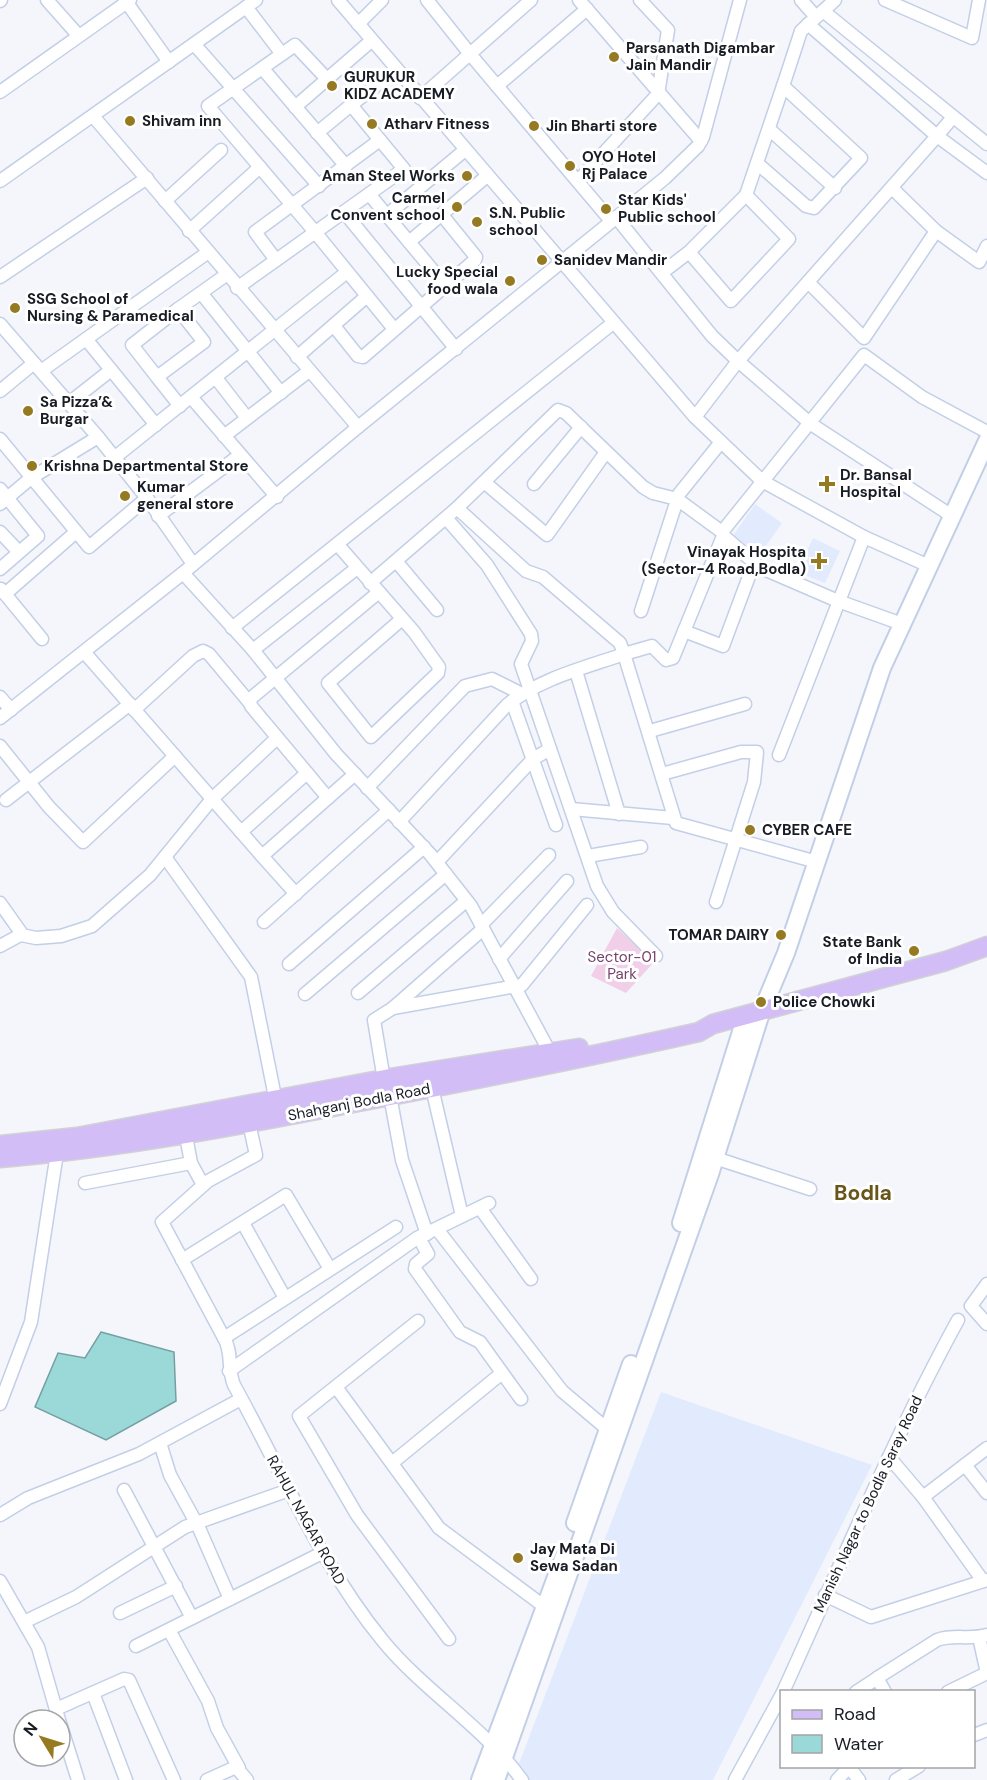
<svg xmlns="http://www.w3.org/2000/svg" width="987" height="1780" font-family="'DM Sans',sans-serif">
<rect width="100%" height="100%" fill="#f4f6fb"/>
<g fill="#e2ebfe">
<polygon points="755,504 782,523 759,556 732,537"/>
<polygon points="813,538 840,551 825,583 797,572"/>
<polygon points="661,1392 872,1465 713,1780 527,1780 518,1766"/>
</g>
<polygon fill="#f1cfe9" points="617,928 654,962 626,993 591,976"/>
<polygon fill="#9bd8d8" stroke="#74a0a2" stroke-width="1.5" points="101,1332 174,1352 176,1401 106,1440 35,1407 58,1353 85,1358"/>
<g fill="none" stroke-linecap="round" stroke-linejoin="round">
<defs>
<g id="street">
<polyline points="47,0 78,35"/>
<polyline points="125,0 169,62"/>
<polyline points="338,0 695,417 762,481 864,537 929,566"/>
<polyline points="427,0 470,54 611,221"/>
<polyline points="579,0 701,141"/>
<polyline points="801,0 816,17"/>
<polyline points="885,0 972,38 979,0"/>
<polyline points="0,1 1,0"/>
<polyline points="246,7 282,54"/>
<polyline points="823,11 987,144"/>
<polyline points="358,24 382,0"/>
<polyline points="808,24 937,136 953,117"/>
<polyline points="194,44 319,186"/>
<polyline points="263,69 346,166"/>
<polyline points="327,79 295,45 208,106 315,232 394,329"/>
<polyline points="497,86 587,9"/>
<polyline points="783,86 801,31 835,0"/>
<polyline points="0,92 130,0"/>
<polyline points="420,98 531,0"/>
<polyline points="295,107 371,41"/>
<polyline points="93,116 358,427"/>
<polyline points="769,129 835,188"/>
<polyline points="317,133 351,105"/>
<polyline points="0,181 256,0"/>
<polyline points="578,181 658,94 668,30 640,0"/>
<polyline points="369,194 445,285"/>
<polyline points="746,195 783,86 861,158 814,208 806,206 757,163"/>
<polyline points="165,201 221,150"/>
<polyline points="344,212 456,349"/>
<polyline points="387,215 465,150"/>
<polyline points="616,217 712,336 738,361 811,424 952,516"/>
<polyline points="189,231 260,167"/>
<polyline points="936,231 979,262 987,246"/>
<polyline points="409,242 487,176"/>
<polyline points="276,260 255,232 380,140"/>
<polyline points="663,272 689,252 746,195 789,239 731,301 689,252"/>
<polyline points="0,277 147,178"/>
<polyline points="808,282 864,338 936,231 892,188"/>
<polyline points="237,288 404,169 351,105 396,70"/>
<polyline points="202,294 281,393"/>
<polyline points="178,309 226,275"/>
<polyline points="0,324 98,437"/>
<polyline points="334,326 358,356 363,357 475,260 476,257 442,215"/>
<polyline points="86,339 156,425"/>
<polyline points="297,357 367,296"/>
<polyline points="41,371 207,253"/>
<polyline points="157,377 132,345 178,309 204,342 157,377 180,406"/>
<polyline points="216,378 247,418"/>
<polyline points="0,391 34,363"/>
<polyline points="191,397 277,497"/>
<polyline points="69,403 111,370"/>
<polyline points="695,417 738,361 937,136 987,173"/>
<polyline points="224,436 309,371"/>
<polyline points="0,439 89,547 147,498"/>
<polyline points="114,458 347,272"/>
<polyline points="484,482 547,535 606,452"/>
<polyline points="534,484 581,427"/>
<polyline points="0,489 38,536 0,569"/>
<polyline points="0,504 31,478 98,437 147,498 193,564"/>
<polyline points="457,508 526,571 543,577 620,643 624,654 652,646 666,660 673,658 723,536"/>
<polyline points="158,516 240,455"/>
<polyline points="446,518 487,565 531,634 532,641 521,664 597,886 613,912 656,956"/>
<polyline points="0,532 19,552"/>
<polyline points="338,545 414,632 439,667 438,673 371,737 328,683 402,619"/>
<polyline points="396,561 437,610"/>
<polyline points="183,573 253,650 336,754 430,854 471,906 553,1058"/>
<polyline points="370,583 457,508 558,410 566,413 643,487 653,493 677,499 722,532"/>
<polyline points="1,589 42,639"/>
<polyline points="5,594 76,532"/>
<polyline points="641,611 679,494 721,442"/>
<polyline points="902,624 838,601 759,567 725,537 722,532 864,355 922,397 987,432"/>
<polyline points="232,628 613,323"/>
<polyline points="684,631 723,646 754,563"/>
<polyline points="253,650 357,568"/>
<polyline points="85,653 262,856"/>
<polyline points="576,671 619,814"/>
<polyline points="0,697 11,710"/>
<polyline points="512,701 556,825"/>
<polyline points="134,710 193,656 203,651 209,654 249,702"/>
<polyline points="0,718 183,573 358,427 665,178 698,146 703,137 740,0"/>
<polyline points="650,731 745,704"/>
<polyline points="0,746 49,807 83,842 175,756"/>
<polyline points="779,755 864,537"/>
<polyline points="662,774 741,752 757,752 754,782 716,902"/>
<polyline points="367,788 465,686 492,679 522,694"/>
<polyline points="328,798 251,706 250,699 379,592"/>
<polyline points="6,800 130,704"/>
<polyline points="571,809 673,818"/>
<path d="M399,822l108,-117c34,-27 77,-37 117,-51l52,169 141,39"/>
<polyline points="241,832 307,773"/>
<polyline points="588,856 641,847"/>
<polyline points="165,857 251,977 276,1102"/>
<polyline points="437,862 533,759 550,749"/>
<polyline points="296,894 262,856 355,774"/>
<polyline points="0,903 22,934 0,946"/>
<polyline points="264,922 389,810"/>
<polyline points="481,925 549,855"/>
<polyline points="21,935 36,938 61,936 92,926 150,875 212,799 277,738"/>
<polyline points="499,959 567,881"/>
<polyline points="289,964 424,847"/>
<polyline points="358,993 466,901"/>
<polyline points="305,994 446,874"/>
<polyline points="393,1008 522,985 587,905"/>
<polyline points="384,1080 374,1020 393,1008 483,929"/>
<polyline points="432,1088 462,1216"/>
<polyline points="390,1096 402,1160 427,1234"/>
<polyline points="249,1123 256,1155 208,1181 162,1222 224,1338 396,1227"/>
<polyline points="186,1136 191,1163 203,1185"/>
<polyline points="715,1158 810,1189"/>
<polyline points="85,1183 191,1163"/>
<polyline points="480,1208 531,1279"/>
<polyline points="243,1223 285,1298"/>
<polyline points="437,1229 562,1391 613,1434"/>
<polyline points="419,1238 428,1254 416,1264 415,1269 460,1332 480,1342 521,1399"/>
<polyline points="182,1260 286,1195 330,1269"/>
<polyline points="987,1284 971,1306 987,1324"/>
<polyline points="418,1321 299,1416 357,1515 449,1639"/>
<path d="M224,1338c9,15 3,31 10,47 48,87 86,179 149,256 41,50 101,86 139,139"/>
<polyline points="229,1371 417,1238 489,1203"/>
<polyline points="336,1387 439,1528 545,1607"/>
<polyline points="0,1404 31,1322 57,1153"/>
<polyline points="160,1443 170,1475 199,1528 230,1599"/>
<polyline points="889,1457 923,1497 983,1581"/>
<polyline points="392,1463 502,1373"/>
<polyline points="965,1465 987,1493"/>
<polyline points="124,1490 192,1618"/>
<polyline points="923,1497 987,1448"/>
<polyline points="0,1515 28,1498 139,1454 241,1399"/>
<polyline points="0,1581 38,1647 59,1720"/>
<polyline points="825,1595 871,1617 987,1580"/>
<polyline points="120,1613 176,1586"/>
<polyline points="24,1622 76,1597 185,1527 289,1490"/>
<polyline points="169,1630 208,1701 217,1728 239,1768"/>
<polyline points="979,1637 987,1673"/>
<polyline points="136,1646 322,1553"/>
<path d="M783,1692c57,-125 109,-252 175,-372"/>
<polyline points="856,1692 879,1677"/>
<path d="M885,1692l-8,-14 60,-38c16,-6 34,0 50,-5"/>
<polyline points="948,1692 987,1673"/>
<polyline points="93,1693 126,1780"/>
<polyline points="56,1709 124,1679 129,1680 174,1780"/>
<polyline points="60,1723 78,1780"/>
<polyline points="974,1735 987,1730"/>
<polyline points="849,1767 859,1780"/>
<polyline points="207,1780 236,1767 247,1780"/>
<polyline points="735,1780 782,1694"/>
<polyline points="837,1780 850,1766"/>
<polyline points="896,1780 919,1766"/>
</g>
<g id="secondary">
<polyline points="681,1223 746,1016"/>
<polyline points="575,1523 631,1364"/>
<polyline points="480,1780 564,1556"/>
<polyline points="496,1780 710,1174 761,1013 786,953 882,668 987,441"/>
</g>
<g id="primary">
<polyline points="0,1145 77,1137 390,1078 579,1048"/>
<path d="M0,1158c119,-10 236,-32 353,-55 116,-22 231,-45 346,-71l14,-8 233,-63 41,-15"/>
</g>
</defs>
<use href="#street" stroke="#c3cfe7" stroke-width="15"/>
<use href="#secondary" stroke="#c3cfe7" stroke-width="20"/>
<use href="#primary" stroke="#d1d2d3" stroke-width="21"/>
<use href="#street" stroke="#fff" stroke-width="12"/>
<use href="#secondary" stroke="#fff" stroke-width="16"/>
<use href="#primary" stroke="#d2bdf7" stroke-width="18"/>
</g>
<g fill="#957a22" stroke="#fff" stroke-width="2">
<circle cx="614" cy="57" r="6"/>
<circle cx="332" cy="86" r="6"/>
<circle cx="130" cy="121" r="6"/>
<circle cx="372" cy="124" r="6"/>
<circle cx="534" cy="126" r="6"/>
<circle cx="570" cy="166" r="6"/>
<circle cx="467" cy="176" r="6"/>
<circle cx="457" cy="207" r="6"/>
<circle cx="606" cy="209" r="6"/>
<circle cx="477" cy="222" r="6"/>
<circle cx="542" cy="260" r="6"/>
<circle cx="510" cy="281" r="6"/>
<circle cx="15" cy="308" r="6"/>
<circle cx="28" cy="411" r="6"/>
<circle cx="32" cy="466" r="6"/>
<path d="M824 475h6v6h6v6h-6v6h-6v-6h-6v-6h6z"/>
<circle cx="125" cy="496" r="6"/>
<path d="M816 552h6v6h6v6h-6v6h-6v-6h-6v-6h6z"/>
<circle cx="750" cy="830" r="6"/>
<circle cx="781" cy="935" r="6"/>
<circle cx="914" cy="951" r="6"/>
<circle cx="761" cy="1002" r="6"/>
<circle cx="518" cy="1558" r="6"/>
</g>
<g text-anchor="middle" stroke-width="6" stroke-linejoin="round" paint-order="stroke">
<g font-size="15" font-weight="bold" fill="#181c24" stroke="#fff" text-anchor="start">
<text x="626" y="53">Parsanath Digambar<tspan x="626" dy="17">Jain Mandir</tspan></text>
<text x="344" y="82">GURUKUR<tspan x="344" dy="17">KIDZ ACADEMY</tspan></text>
<text x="142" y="126">Shivam inn</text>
<text x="384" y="129">Atharv Fitness</text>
<text x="546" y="131">Jin Bharti store</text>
<text x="582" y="162">OYO Hotel<tspan x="582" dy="17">Rj Palace</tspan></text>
<text x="455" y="181" text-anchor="end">Aman Steel Works</text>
<text x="445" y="203" text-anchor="end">Carmel<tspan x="445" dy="17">Convent school</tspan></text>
<text x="618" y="205">Star Kids'<tspan x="618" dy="17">Public school</tspan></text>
<text x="489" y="218">S.N. Public<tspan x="489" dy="17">school</tspan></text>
<text x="554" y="265">Sanidev Mandir</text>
<text x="498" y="277" text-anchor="end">Lucky Special<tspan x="498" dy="17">food wala</tspan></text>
<text x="27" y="304">SSG School of<tspan x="27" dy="17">Nursing &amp; Paramedical</tspan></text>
<text x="40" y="407">Sa Pizza’&amp;<tspan x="40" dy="17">Burgar</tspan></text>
<text x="44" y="471">Krishna Departmental Store</text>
<text x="840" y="480">Dr. Bansal<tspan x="840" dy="17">Hospital</tspan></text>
<text x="137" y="492">Kumar<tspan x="137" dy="17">general store</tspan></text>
<text x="806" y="557" text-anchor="end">Vinayak Hospita<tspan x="806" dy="17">(Sector-4 Road,Bodla)</tspan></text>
<text x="762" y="835">CYBER CAFE</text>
<text x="769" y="940" text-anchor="end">TOMAR DAIRY</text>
<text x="902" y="947" text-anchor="end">State Bank<tspan x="902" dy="17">of India</tspan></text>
<text x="773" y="1007">Police Chowki</text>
<text x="530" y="1554">Jay Mata Di<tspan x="530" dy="17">Sewa Sadan</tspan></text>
</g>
<g font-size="15" fill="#76426c" stroke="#fff">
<text x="622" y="962">Sector-01<tspan x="622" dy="17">Park</tspan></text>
</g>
<g font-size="15" fill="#181c24" stroke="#fff">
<text transform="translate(359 1102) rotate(-11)" y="5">Shahganj Bodla Road</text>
<text transform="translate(868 1504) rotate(-65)" y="5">Manish Nagar to Bodla Saray Road</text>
<text transform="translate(306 1520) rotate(61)" y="5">RAHUL NAGAR ROAD</text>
</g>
<g font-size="21" font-weight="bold" fill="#675519" stroke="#fff">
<text x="863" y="1200">Bodla</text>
</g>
</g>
<rect x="780" y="1690" width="195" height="78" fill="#ffffff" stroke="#a3a4a7" stroke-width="1.5"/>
<rect x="792" y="1710" width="30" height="9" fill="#d2bdf7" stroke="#a3a4a7" stroke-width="1.5"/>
<text x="834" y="1720" font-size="18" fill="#181c24">Road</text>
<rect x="792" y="1735" width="30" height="18" fill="#9bd8d8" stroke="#a3a4a7" stroke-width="1.5"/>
<text x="834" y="1750" font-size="18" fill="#181c24">Water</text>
<g transform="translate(42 1738) rotate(308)"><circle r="28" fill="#ffffff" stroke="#a3a4a7" stroke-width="1.5"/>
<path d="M0-4.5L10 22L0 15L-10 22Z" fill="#957a22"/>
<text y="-9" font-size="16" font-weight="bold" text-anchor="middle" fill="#181c24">N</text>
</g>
</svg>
